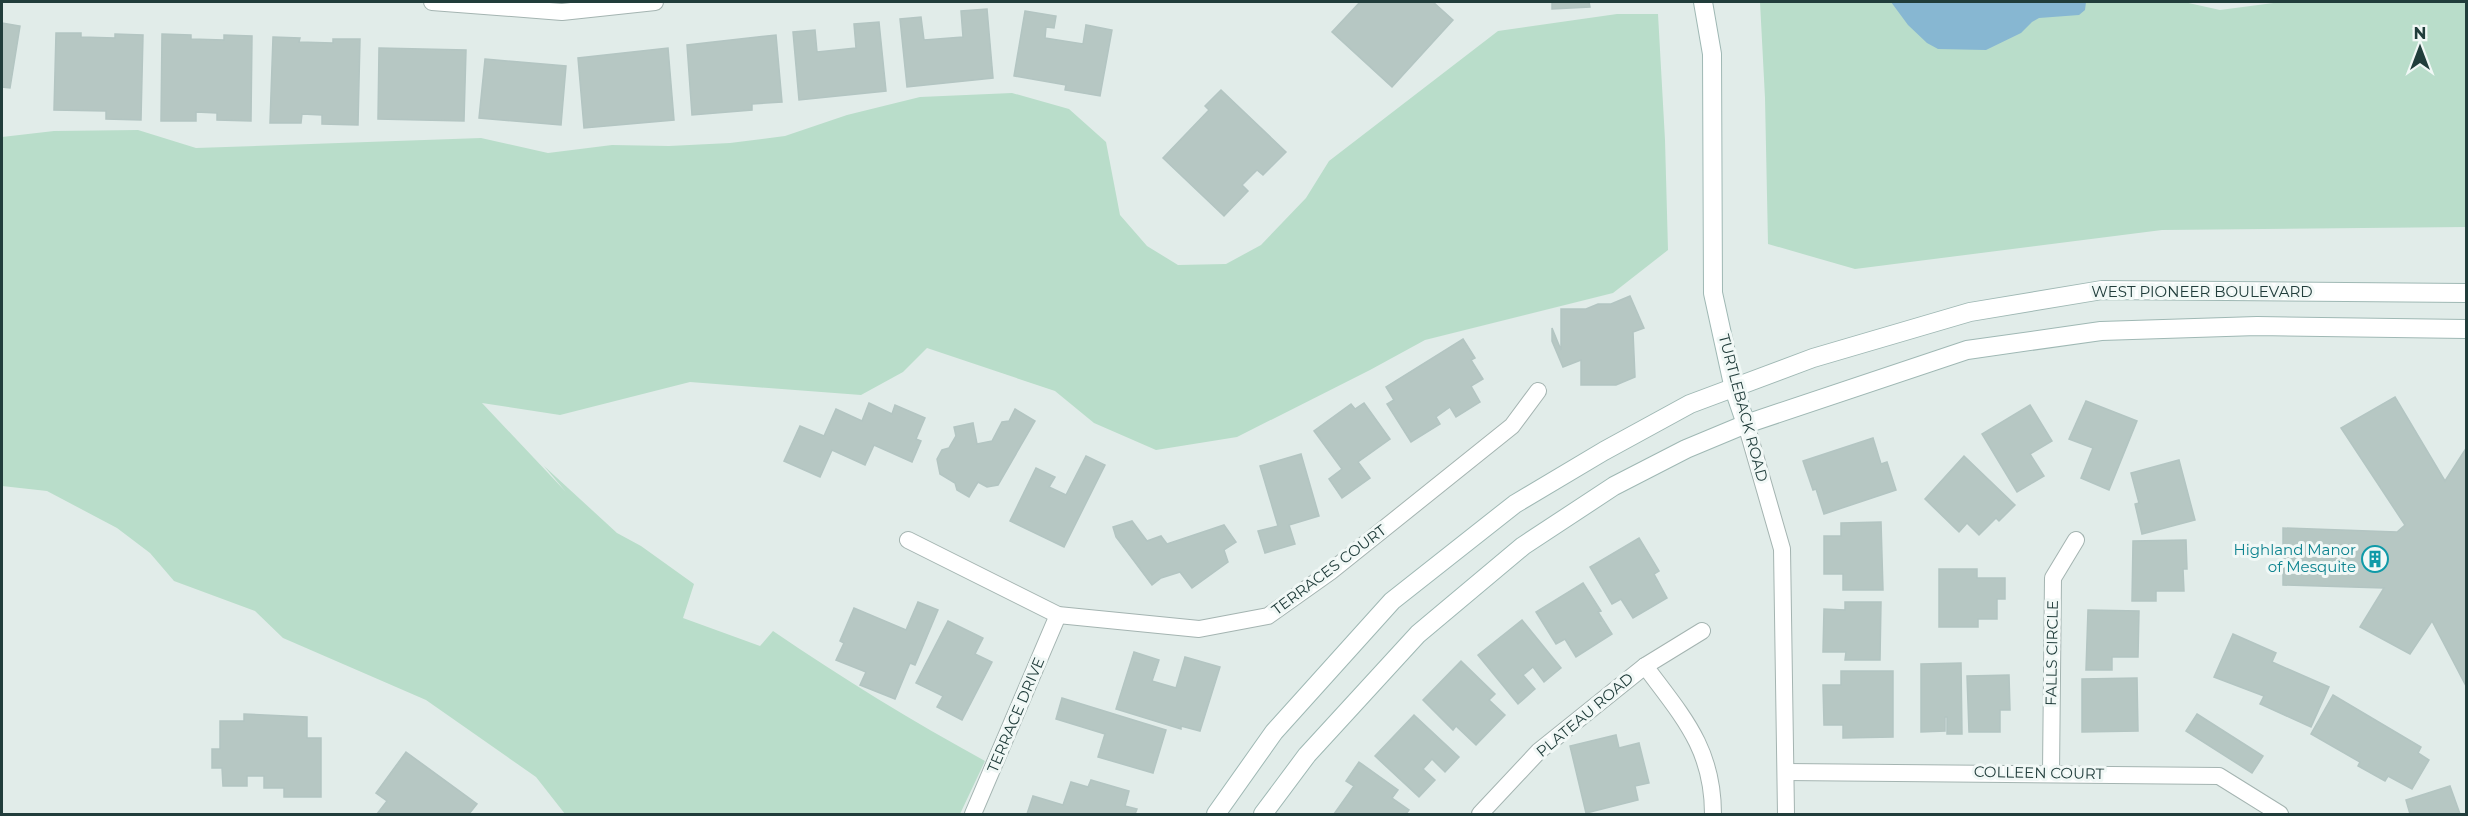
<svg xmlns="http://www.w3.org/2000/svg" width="2468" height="816" font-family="Montserrat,sans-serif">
<rect width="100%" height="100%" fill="#e1ece9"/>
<g fill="#b9ddca">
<polygon points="1760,2 2184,2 2220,10 2281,2 2466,2 2466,227 2162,230 1855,269 1768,244 1765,98"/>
<path d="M1617,14h41l7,126 3,110 -55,43 -188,47 -55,30 -133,67 -81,13 -62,-27 -39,-32 -128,-43 -24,24 -42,23 -171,-13 -130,33 -78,-12 84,89 -22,-26 73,67 24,13 53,38 -11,34 77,28 13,-15c69,47 139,90 212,130l-25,53h-395l-29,-37 -110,-77 -143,-62 -28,-27 -81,-30 -24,-28 -33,-25 -70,-37 -45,-5v-349l52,-6 84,-1 58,18 285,-10 67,15 64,-8 57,1 61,-3 55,-7 62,-21 73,-18 92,-4 57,16 37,33 14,73 27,31 31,19 48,-1 35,-19 45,-47 23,-37 169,-130z"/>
</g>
<polygon fill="#87b7d2" points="1891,2 2086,2 2085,10 2079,15 2039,18 2032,22 2021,33 1986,50 1938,49 1927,43 1908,25"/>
<g fill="#b6c7c3" stroke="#b3c5c2" stroke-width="1.5">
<polygon points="1360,2 1433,2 1453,20 1392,87 1332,32"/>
<polygon points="1552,2 1589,2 1590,7 1552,9"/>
<polygon points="987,9 993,78 907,87 900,19 921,17 924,40 963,37 961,11"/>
<polygon points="1025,11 1056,16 1054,28 1046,27 1045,38 1083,44 1086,25 1112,30 1100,96 1065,90 1066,85 1014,76"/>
<polygon points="879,22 886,91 799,100 793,32 815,30 817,52 856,48 854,24"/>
<polygon points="2,23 20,26 10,88 2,87"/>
<polygon points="56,33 81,33 81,37 115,38 115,34 143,35 141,120 106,119 106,111 54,110"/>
<polygon points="162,34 191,35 191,39 224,40 224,35 252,36 251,121 217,120 217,113 196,112 196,121 161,121"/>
<polygon points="776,35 782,102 752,104 752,110 692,115 687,45"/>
<polygon points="273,37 300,38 299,42 333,43 333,39 360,39 358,125 322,124 322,115 302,114 301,123 270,123"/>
<polygon points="379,48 466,50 464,121 378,119"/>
<polygon points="668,48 674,120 584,128 578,58"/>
<polygon points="485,59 566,66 561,125 479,118"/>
<polygon points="1221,90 1286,152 1263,175 1257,170 1242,185 1248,191 1224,216 1163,158 1209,110 1205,106"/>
<polygon points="1630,296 1644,328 1633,332 1635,377 1616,385 1581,385 1581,360 1563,367 1552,341 1552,328 1561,350 1561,309 1586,309 1598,304 1611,304"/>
<polygon points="1463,339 1475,358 1471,360 1483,379 1471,386 1480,402 1456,417 1450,407 1436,417 1440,424 1411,442 1387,404 1394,400 1386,387"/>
<polygon points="2395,397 2445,481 2465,450 2466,451 2466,686 2432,621 2410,654 2360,627 2384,588 2283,585 2283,528 2397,532 2405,525 2341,428"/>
<polygon points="2086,401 2137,421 2109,490 2081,478 2093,448 2069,439"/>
<polygon points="869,403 892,414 895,405 925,418 916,439 921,441 912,462 874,445 865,465 832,450 820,477 784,461 800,426 824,436 836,409 862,421"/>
<polygon points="1364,403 1390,439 1358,462 1370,478 1342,498 1329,479 1342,469 1314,431 1351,404 1355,409"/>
<polygon points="2030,405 2052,441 2030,454 2044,476 2017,492 1982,434"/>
<polygon points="1015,409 1035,421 998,485 987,487 978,482 969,497 957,490 955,483 940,474 937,459 942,450 949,448 956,436 954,427 973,423 977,444 992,441 1002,422 1009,421"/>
<polygon points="1873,438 1881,464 1887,462 1896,490 1824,514 1816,489 1813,490 1803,461"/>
<polygon points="1301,454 1319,516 1289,525 1295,544 1265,553 1258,531 1278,526 1260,466"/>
<polygon points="1086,456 1105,465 1064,547 1010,521 1036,468 1055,477 1049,487 1066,495"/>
<polygon points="1964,456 2015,505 1999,521 1996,518 1979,535 1967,523 1959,532 1925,499"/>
<polygon points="2179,460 2195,520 2142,534 2135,504 2139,503 2131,473"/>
<polygon points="1132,521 1147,541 1161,536 1167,544 1224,525 1236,542 1224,550 1228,562 1192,588 1180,572 1161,578 1152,585 1116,537 1113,527"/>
<polygon points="1881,522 1883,590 1843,590 1843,574 1824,574 1824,536 1841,536 1841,523"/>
<polygon points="1639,538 1659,571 1654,574 1667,598 1633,618 1621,599 1612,604 1590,567"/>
<polygon points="2186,540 2187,569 2183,569 2184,591 2156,591 2156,601 2132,601 2133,541"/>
<polygon points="1939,569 1977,569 1977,578 2005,578 2005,599 1997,599 1997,619 1978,619 1978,627 1939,627"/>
<polygon points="1583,583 1601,611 1598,612 1612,634 1576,657 1565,639 1556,644 1536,612"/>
<polygon points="918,602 938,610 915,665 910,663 895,699 860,685 866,672 836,660 844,643 840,641 854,608 906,630"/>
<polygon points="1845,602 1881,602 1880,660 1845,660 1846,652 1823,652 1824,609 1845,610"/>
<polygon points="2088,610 2139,611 2138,657 2112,657 2112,670 2086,670"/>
<polygon points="1522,620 1561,668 1544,682 1533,667 1523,675 1535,689 1518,704 1478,655"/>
<polygon points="948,621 983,638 975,654 992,662 962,720 937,707 943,696 916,683"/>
<polygon points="2233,634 2276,653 2272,662 2329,687 2311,727 2260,704 2264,696 2214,677"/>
<polygon points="1134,652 1159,660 1152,681 1176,688 1185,657 1220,667 1200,731 1181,726 1181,729 1116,709"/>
<polygon points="1461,661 1495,694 1489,700 1505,715 1476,745 1456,726 1453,730 1423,700"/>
<polygon points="1961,663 1962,734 1947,734 1947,717 1945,717 1945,731 1921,732 1921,664"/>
<polygon points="1841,671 1893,671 1893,737 1843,738 1843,725 1824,725 1823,685 1841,685"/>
<polygon points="2009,675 2010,710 2000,710 2000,732 1969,732 1967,676"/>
<polygon points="2137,678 2138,731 2082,732 2082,679"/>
<polygon points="2333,695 2421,747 2418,753 2429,760 2412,789 2388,776 2385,781 2358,766 2360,762 2311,734"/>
<polygon points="1062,698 1166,730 1153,773 1098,757 1105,734 1056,719"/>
<polygon points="244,714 307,717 307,738 321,738 321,797 284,797 284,788 264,788 264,776 247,776 247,786 223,786 222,768 212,768 212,749 220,749 220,721 244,721"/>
<polygon points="2197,714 2263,756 2252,773 2186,731"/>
<polygon points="1414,715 1459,757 1445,772 1432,759 1423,769 1435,780 1419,797 1375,756"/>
<polygon points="1616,735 1619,748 1639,743 1649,783 1635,786 1638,800 1586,813 1570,746"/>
<polygon points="406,752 477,804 469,814 377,814 387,801 376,793"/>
<polygon points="1359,762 1398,790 1392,798 1409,810 1406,814 1334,814 1354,786 1346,781"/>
<polygon points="1091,780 1129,791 1125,806 1137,809 1135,814 1027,814 1033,796 1063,805 1071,782 1088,787"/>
<polygon points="2450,786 2460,814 2410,814 2406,800"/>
</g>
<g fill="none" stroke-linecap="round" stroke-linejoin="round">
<defs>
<g id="street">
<polyline points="432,2 562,12 655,2"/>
<polyline points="1746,424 1782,549 1786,814"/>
<polyline points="908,540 1058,615 1199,629 1268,616 1330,572 1512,426 1538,391"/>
<path d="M1645,666c37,50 68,82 68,148"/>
<polyline points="1786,772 2219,776 2280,814"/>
<polyline points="2051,773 2053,578 2076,540"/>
<polyline points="973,814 1058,615"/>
<polyline points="1480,814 1539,751 1645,666 1702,631"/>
</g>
<g id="secondary">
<polyline points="1703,2 1712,54 1713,293 1734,389 1746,424"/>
<polyline points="1216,814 1274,732 1392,601 1515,504 1604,451 1690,404 1813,358 1970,312 2102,290 2466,293"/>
<polyline points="1263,814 1307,755 1418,634 1523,546 1614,486 1686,449 1746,424 1967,350 2101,331 2257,326 2466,329"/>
</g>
</defs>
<use href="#street" stroke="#a4b4b1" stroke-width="18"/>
<use href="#secondary" stroke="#9fb8b4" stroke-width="20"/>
<use href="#street" stroke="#fff" stroke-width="16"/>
<use href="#secondary" stroke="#fff" stroke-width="18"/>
</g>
<defs>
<symbol id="building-ring" viewBox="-11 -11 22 22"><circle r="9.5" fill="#f1f8f6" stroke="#0f9aa8" stroke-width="1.5"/><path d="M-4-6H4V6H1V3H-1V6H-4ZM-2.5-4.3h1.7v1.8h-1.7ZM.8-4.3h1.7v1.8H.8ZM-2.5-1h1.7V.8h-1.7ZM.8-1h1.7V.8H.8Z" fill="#0f9aa8"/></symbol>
</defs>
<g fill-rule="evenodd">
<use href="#building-ring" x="2360" y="544" width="30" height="30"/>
</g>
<g text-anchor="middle" stroke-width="6" stroke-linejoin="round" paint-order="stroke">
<g font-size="15" fill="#213d3b" stroke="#f1f8f6">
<text x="2202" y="297">WEST PIONEER BOULEVARD</text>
<text transform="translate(1743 408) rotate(75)" y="5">TURTLEBACK ROAD</text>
<text transform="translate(1329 570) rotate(-37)" y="5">TERRACES COURT</text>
<text transform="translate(2052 653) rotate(-89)" y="5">FALLS CIRCLE</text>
<text transform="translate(1016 715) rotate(-67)" y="5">TERRACE DRIVE</text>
<text transform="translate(1585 715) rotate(-40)" y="5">PLATEAU ROAD</text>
<text transform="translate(2039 773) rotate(1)" y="5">COLLEEN COURT</text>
</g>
<g font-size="15" fill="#0d838f" stroke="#f1f8f6" text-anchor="end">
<text x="2356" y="555">Highland Manor<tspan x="2356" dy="17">of Mesquite</tspan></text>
</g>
</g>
<rect width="2468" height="816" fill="none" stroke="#213d3b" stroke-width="6"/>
<g transform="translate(2420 48)" stroke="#f1f8f6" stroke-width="4.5" paint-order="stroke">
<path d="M0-4.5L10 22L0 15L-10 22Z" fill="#213d3b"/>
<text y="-9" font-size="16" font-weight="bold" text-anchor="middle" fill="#213d3b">N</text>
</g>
</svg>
